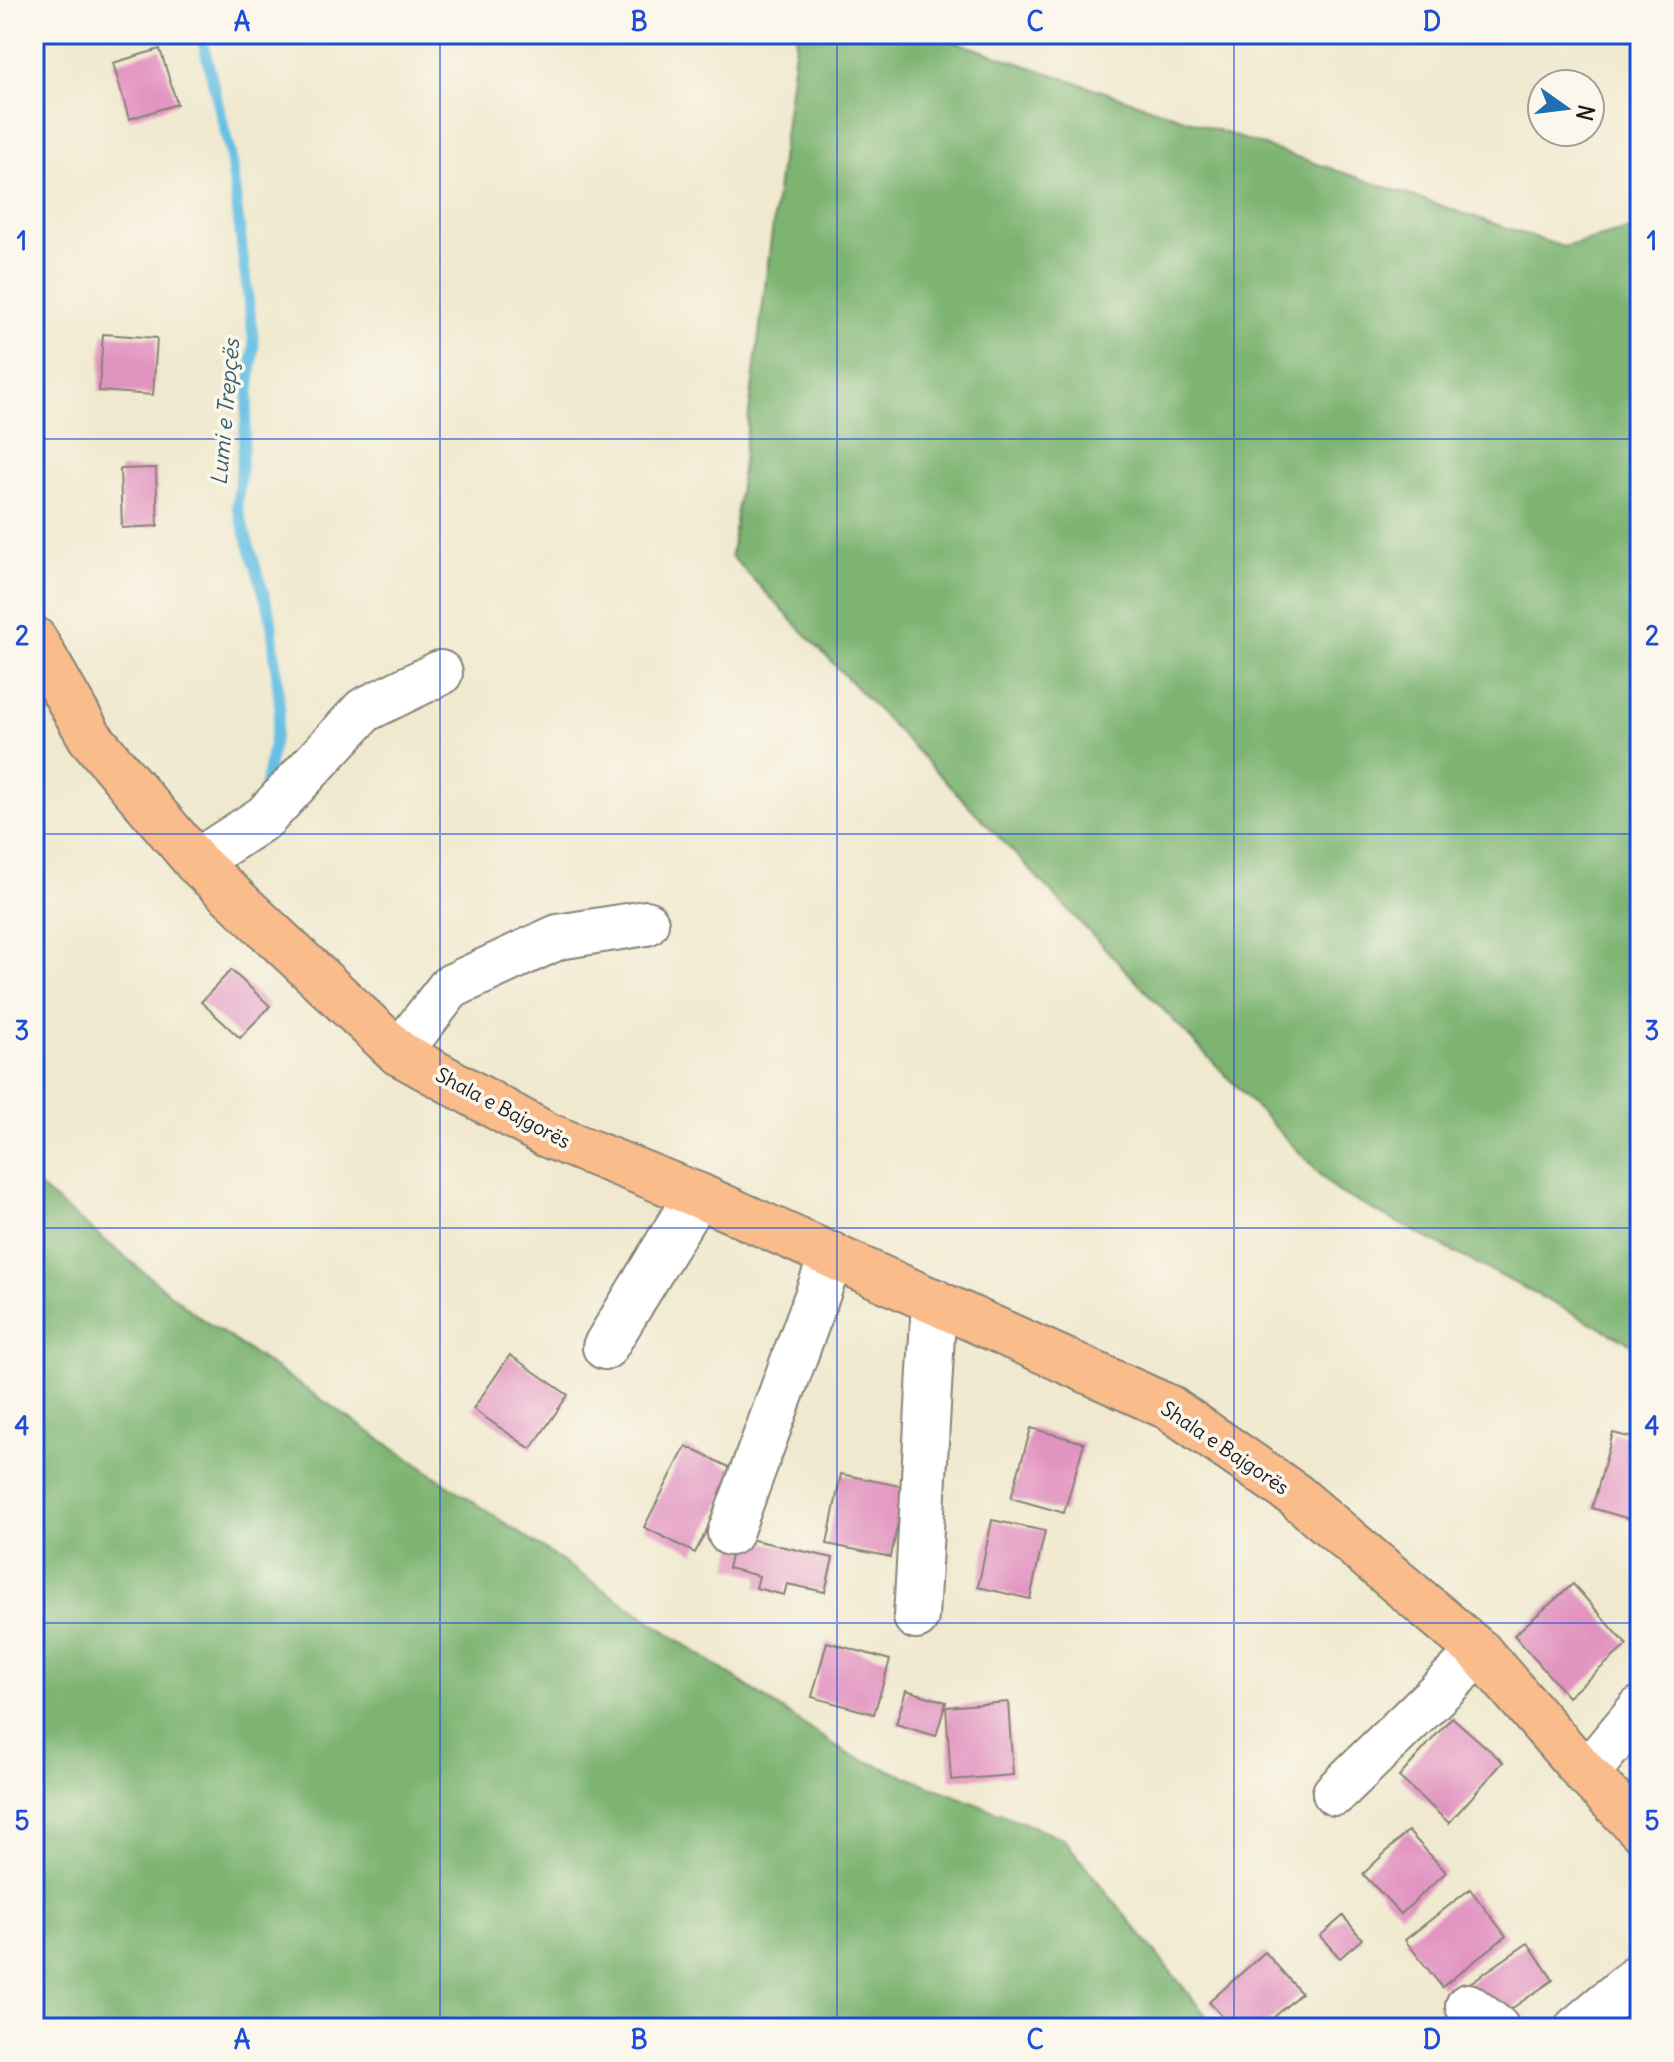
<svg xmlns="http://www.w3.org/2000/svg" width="1674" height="2062" font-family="Delius,sans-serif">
<rect width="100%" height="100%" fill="#fbf7ec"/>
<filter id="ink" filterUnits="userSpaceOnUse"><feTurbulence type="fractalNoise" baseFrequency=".0125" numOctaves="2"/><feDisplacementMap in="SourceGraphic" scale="16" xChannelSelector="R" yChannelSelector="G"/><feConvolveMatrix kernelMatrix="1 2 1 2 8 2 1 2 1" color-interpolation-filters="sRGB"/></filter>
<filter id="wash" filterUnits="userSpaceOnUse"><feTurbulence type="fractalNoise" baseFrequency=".006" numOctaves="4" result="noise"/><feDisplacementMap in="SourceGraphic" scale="32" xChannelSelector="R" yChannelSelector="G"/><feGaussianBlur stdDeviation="1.8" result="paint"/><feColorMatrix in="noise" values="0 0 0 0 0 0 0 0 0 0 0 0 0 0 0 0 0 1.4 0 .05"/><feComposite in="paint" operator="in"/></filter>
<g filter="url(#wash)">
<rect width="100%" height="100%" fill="#f0e9cf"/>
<g fill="#7db472" stroke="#4c6847" stroke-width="2">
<polygon points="797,34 933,34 1563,247 1640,227 1640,1348 1336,1191 731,556"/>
<polygon points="34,1183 199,1317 846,1753 1063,1838 1216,2028 34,2028"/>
</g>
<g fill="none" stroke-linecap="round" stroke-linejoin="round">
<g stroke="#65c0e3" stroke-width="11">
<polyline points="201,34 230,152 254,345 237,506 271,617 280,710 264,792"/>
<polyline points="1634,1764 1640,1772"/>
</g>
</g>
<g id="blocks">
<g fill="#e294c1">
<polygon points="160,49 177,104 129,119 113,63"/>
<polygon points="103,334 157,338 153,395 99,391"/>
<polygon points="156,468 158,526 122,528 120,469"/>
<polygon points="231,970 270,1006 240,1038 201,1002"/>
<polygon points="510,1355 568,1395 531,1449 473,1409"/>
<polygon points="1031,1428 1084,1443 1064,1513 1011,1498"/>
<polygon points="1613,1433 1640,1440 1640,1522 1592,1508"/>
<polygon points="686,1446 737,1471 695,1553 644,1527"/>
<polygon points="841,1474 905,1487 891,1557 827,1544"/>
<polygon points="992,1520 1045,1531 1030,1599 978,1587"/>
<polygon points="736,1536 833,1558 825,1592 787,1584 784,1595 756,1588 759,1576 728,1568"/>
<polygon points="1573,1584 1627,1645 1568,1697 1514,1635"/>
<polygon points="827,1642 890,1660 874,1714 812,1697"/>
<polygon points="906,1690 946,1702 936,1736 896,1724"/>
<polygon points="1008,1702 1013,1775 951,1780 946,1707"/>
<polygon points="1452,1717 1503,1762 1449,1823 1399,1777"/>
<polygon points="1408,1831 1446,1872 1401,1914 1363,1874"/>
<polygon points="1470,1889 1506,1936 1442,1987 1405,1940"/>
<polygon points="1343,1916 1362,1939 1340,1958 1320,1936"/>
<polygon points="1528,1943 1553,1980 1492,2022 1467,1985"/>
<polygon points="1265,1952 1301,1993 1262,2028 1233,2028 1209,2002"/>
</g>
</g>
</g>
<g filter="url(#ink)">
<use href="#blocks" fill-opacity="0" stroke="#868276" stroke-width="2"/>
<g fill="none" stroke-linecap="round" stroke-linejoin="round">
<defs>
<g id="minor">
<polyline points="196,862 265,817 364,710 440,673"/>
<polyline points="399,1053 450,987 558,937 646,923"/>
<polyline points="605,1347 697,1195"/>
<polyline points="730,1533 832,1255"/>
<polyline points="916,1617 934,1301"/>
<polyline points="1586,1774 1640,1709"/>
<polyline points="1335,1793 1480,1652"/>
<polyline points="1468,2006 1497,2028"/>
<polyline points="1577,2028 1640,1975"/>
</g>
<polyline id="major" points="34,639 90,737 196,862 399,1053 547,1135 697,1195 1168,1407 1295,1495 1480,1652 1586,1774 1640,1829"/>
</defs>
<use href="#minor" stroke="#868276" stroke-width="48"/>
<use href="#major" stroke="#868276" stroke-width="48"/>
<use href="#minor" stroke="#fff" stroke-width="44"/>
<use href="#major" stroke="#f9bc8a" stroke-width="44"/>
</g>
</g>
<path fill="none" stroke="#1d4ed8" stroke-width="2" stroke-opacity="0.55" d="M440,34v1994M837,34v1994M1234,34v1994M34,439h1606M34,834h1606M34,1228h1606M34,1623h1606"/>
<g text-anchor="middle" stroke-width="7" stroke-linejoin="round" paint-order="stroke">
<g font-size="20" fill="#1c1c1c" stroke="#fbf7ec">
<text transform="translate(503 1108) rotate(28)" y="7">Shala e Bajgorës</text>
<text transform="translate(1225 1448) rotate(34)" y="7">Shala e Bajgorës</text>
</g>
<g font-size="22" font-style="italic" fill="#395e6c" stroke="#fbf7ec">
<text transform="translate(225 412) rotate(-85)" y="8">Lumi e Trepçës</text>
</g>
</g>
<rect width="1674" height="2062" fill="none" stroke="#fbf7ec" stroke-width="88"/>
<g transform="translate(1566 108) rotate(104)"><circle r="38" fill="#fbf7ec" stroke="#a29f99" stroke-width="2"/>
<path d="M0-6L14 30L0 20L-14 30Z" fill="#1f6fb2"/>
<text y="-12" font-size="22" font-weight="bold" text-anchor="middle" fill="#1c1c1c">N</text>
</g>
<rect x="44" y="44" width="1586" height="1974" fill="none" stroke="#1d4ed8" stroke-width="3"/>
<g font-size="26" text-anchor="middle" font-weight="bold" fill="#1d4ed8">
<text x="242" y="31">A</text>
<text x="639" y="31">B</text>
<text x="1035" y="31">C</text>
<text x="1432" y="31">D</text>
<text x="22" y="250">1</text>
<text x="1652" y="250">1</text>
<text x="22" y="645">2</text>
<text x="1652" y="645">2</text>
<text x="22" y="1040">3</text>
<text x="1652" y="1040">3</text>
<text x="22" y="1435">4</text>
<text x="1652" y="1435">4</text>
<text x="22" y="1830">5</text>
<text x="1652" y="1830">5</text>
<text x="242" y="2049">A</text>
<text x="639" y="2049">B</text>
<text x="1035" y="2049">C</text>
<text x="1432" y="2049">D</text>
</g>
</svg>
